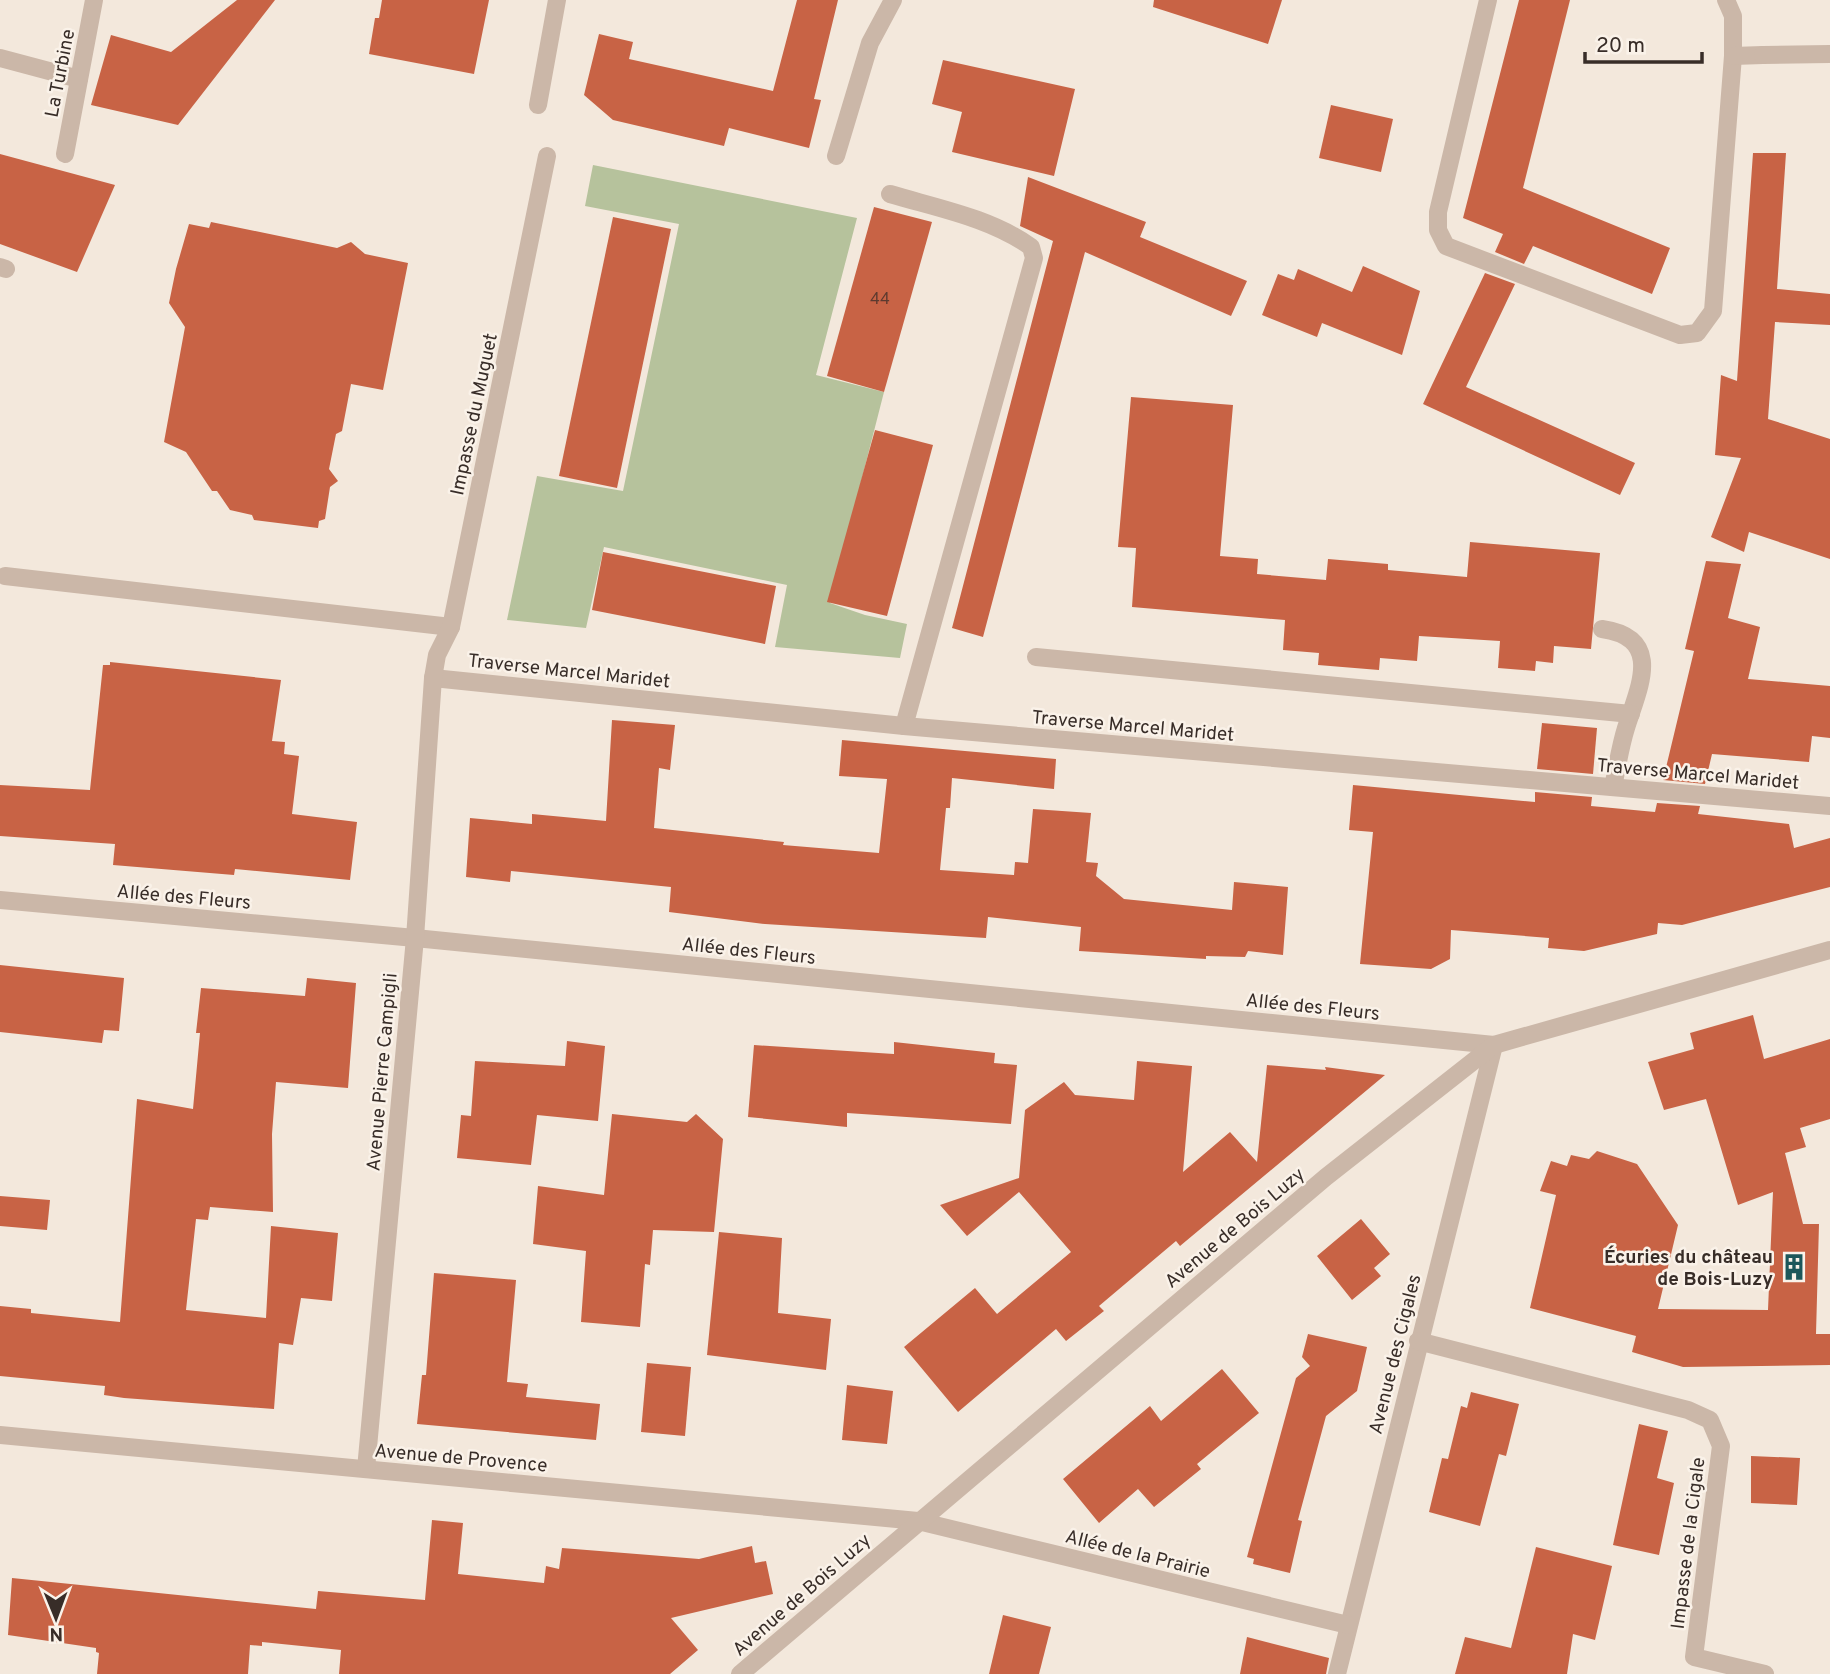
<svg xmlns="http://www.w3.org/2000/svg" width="1830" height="1674" font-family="Overpass,sans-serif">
<rect width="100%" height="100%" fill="#f3e8dc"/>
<polygon fill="#b6c29c" points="593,165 857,218 816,375 884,392 830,603 865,615 907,624 900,658 775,647 787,585 604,547 586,628 507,620 537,476 623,491 679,224 585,206"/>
<g fill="#c86345">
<polygon points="237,0 275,0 178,125 91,105 111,35 171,52"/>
<polygon points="382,0 489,0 474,74 369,54 375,18 379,18"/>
<polygon points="797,0 838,0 814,99 821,100 809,148 729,128 724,146 613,120 584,95 599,34 633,42 629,59 773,91"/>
<polygon points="1154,0 1282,0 1268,44 1153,7"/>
<polygon points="1519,0 1570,0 1523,188 1670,248 1652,294 1533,246 1524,264 1495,252 1503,234 1463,218"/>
<polygon points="943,60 1075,89 1054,176 952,152 962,112 932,104"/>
<polygon points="1331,105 1393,119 1381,172 1319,158"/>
<polygon points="1753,153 1786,153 1777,289 1830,294 1830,325 1775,322 1768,419 1830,439 1830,559 1749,532 1744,552 1711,537 1741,458 1715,455 1721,375 1737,381"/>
<polygon points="0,154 115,185 77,272 0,244"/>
<polygon points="1028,177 1146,222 1140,237 1247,281 1231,316 1085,252 983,637 952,628 1053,241 1020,226"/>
<polygon points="874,207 932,222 884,392 827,376"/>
<polygon points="613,217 671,229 617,488 559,476"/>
<polygon points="211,222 337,248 351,242 365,254 408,263 383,390 351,384 342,431 336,434 329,469 338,481 330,487 325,519 319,521 318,528 254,520 252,515 230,510 217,491 212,491 186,452 164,442 185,327 169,303 176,269 189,224 209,228"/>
<polygon points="1363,266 1420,291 1402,355 1322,323 1317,337 1262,315 1278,274 1294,280 1298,269 1352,292"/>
<polygon points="1485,273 1515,284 1466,387 1635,463 1620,495 1423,404"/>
<polygon points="1131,397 1233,405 1220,556 1258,559 1257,574 1326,580 1328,559 1388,564 1388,570 1467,577 1470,542 1600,553 1591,649 1554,646 1553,663 1536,661 1535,671 1498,668 1500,641 1419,636 1417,661 1380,658 1379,670 1318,665 1319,653 1283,650 1285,620 1132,607 1136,548 1118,547"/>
<polygon points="875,430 933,445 887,616 827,602"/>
<polygon points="603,552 776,586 765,644 592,610"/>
<polygon points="1706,561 1741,564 1728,618 1760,627 1748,679 1830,686 1830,738 1812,736 1809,762 1712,754 1705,784 1663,780 1694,651 1685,649"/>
<polygon points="110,662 281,680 272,741 285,742 284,754 299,756 292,814 357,822 350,880 235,869 234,875 113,865 115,844 0,836 0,785 90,790 103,665 110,665"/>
<polygon points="612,720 675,725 670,770 659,768 654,828 784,842 783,845 879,853 887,779 839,776 842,740 1056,759 1054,789 952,778 950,808 946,808 940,870 1014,875 1015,862 1028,863 1033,809 1091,813 1086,862 1098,863 1096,876 1124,899 1232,910 1234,882 1288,887 1283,955 1248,951 1245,957 1206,956 1206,959 1079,951 1081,927 988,917 986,938 765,924 669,912 671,887 511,871 510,882 466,877 470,818 532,824 532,814 606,821"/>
<polygon points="1542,723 1597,728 1593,774 1537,769"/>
<polygon points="1353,785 1535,802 1535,792 1592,797 1591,806 1655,812 1657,803 1700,806 1698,814 1789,824 1794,848 1830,838 1830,887 1682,925 1658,923 1657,934 1584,951 1548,948 1549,938 1451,930 1450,959 1431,969 1360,964 1373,832 1349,830"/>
<polygon points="0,965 124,978 119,1031 104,1030 102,1043 0,1032"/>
<polygon points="307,978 356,983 348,1088 276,1082 272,1134 273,1212 210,1207 208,1220 196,1219 186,1310 266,1318 271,1226 338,1233 332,1301 301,1298 293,1345 279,1343 274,1409 124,1398 104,1395 105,1386 0,1376 0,1306 31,1309 31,1313 120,1322 137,1099 193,1109 200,1033 196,1033 201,988 305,996"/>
<polygon points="1753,1015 1764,1059 1830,1039 1830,1119 1800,1128 1806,1147 1785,1153 1803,1224 1819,1224 1816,1334 1830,1334 1830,1365 1683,1367 1632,1352 1636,1336 1530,1308 1556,1195 1540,1191 1551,1161 1567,1166 1571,1155 1589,1159 1597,1151 1637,1164 1678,1225 1658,1309 1768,1310 1773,1192 1738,1205 1706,1099 1664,1110 1648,1062 1694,1049 1690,1033"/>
<polygon points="567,1041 605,1046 598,1121 537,1115 531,1165 457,1158 461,1115 471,1116 475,1061 565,1066"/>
<polygon points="894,1042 995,1053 994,1063 1017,1065 1011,1124 847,1113 847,1127 748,1117 754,1045 894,1054"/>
<polygon points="1137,1061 1192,1066 1183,1172 1230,1132 1257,1162 1267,1065 1326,1070 1325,1067 1385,1075 1180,1246 1176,1241 1099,1306 1104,1311 1066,1341 1056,1329 958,1412 904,1347 975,1288 997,1314 1071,1252 1019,1192 967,1236 940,1205 1019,1178 1025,1110 1064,1082 1075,1095 1134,1100"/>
<polygon points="612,1114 687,1122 696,1114 723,1139 714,1232 653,1230 650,1265 645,1264 640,1327 581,1322 586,1251 533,1244 538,1186 604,1195"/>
<polygon points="0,1196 50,1200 47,1230 0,1226"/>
<polygon points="1361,1219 1390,1254 1374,1268 1381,1276 1352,1300 1317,1256"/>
<polygon points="719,1232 782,1238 778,1313 831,1319 826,1370 707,1355"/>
<polygon points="434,1273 516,1280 507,1382 528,1384 526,1397 600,1404 596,1440 417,1424 422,1375 426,1375"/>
<polygon points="1308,1334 1367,1347 1357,1391 1326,1416 1298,1520 1302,1521 1290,1573 1253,1564 1254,1559 1247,1557 1296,1378 1310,1366 1302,1357"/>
<polygon points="647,1363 691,1367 685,1436 641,1432"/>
<polygon points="1222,1369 1259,1413 1197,1464 1201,1469 1154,1507 1138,1489 1099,1523 1063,1479 1150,1406 1161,1421"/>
<polygon points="847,1385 893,1391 887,1444 842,1440"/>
<polygon points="1471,1392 1519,1404 1506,1456 1499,1454 1480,1526 1429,1512 1442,1458 1448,1459 1461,1406 1467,1408"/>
<polygon points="1639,1424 1668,1431 1657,1478 1674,1483 1659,1555 1613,1545"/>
<polygon points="1751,1456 1800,1458 1797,1505 1751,1503"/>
<polygon points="432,1520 463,1523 458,1574 544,1583 546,1566 559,1569 562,1548 699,1559 752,1546 755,1563 766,1561 773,1594 671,1618 698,1650 670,1674 339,1674 341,1650 262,1642 262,1646 250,1645 248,1674 97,1674 99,1653 96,1652 96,1648 8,1635 12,1578 316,1609 318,1591 425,1600"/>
<polygon points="1536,1547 1612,1566 1595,1640 1573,1634 1567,1674 1455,1674 1465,1637 1511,1648"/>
<polygon points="1003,1615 1051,1627 1039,1674 989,1674"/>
<polygon points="1247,1637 1329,1658 1326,1674 1240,1674"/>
</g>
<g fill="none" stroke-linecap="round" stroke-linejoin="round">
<g stroke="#cbb7a8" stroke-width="18">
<polyline points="1488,0 1438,212 1438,230 1446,246 1680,335 1697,333 1713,311 1733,56 1733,16 1726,0"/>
<polyline points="1733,56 1763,55"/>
<polyline points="0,58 79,79"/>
<polyline points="65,154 94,0"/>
<polyline points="0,267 6,269"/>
<path d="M1602,629c63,9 36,60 24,99 -6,19 -9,40 -13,59"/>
<polyline points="1036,657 1631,714"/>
</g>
<g stroke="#cbb7a8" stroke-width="18">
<polyline points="1763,55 1830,54"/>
<polyline points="538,105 557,0"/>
<polyline points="836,156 870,43 893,0"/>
<path d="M890,194c47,14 101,24 141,53l3,11 -130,468"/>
<polyline points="5,576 451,627"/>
<polyline points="433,678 904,726 1830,806"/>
<polyline points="0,900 415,938 1494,1045 1337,1674"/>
<polyline points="1418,1341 1688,1410 1710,1420 1721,1446 1694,1657 1765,1674"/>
<polyline points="0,1435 918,1521 1348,1625"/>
<polyline points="366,1469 415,938 433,678 437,655 451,627 547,156"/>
<polyline points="740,1674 1326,1177 1494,1045 1830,950"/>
</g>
</g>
<defs>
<symbol id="building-bare" viewBox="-9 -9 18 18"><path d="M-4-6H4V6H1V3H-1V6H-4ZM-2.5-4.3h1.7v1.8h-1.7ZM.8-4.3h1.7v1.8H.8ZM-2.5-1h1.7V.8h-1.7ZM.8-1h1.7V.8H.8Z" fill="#1d575a" stroke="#faf2e9" stroke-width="2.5" paint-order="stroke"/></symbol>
</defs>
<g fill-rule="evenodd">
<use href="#building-bare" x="1775" y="1248" width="38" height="38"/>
</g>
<g text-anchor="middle" stroke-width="5" stroke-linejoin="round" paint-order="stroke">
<g font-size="16" fill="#5c3a2f">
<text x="880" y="304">44</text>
</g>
<g font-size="19" fill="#382d28" stroke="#faf2e9">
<text transform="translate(59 73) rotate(-79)" y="7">La Turbine</text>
<text transform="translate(473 414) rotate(-78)" y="7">Impasse du Muguet</text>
<text transform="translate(569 670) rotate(6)" y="7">Traverse Marcel Maridet</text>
<text transform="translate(1133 725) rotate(5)" y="7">Traverse Marcel Maridet</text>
<text transform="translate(1698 773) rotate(5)" y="7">Traverse Marcel Maridet</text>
<text transform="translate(184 896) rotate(5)" y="7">Allée des Fleurs</text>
<text transform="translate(749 950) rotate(6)" y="7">Allée des Fleurs</text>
<text transform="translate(1313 1006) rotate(6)" y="7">Allée des Fleurs</text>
<text transform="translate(381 1072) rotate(-85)" y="7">Avenue Pierre Campigli</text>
<text transform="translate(1234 1227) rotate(-40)" y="7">Avenue de Bois Luzy</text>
<text transform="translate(1394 1354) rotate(-76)" y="7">Avenue des Cigales</text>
<text transform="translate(461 1457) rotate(5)" y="7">Avenue de Provence</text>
<text transform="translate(1687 1543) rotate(-83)" y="7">Impasse de la Cigale</text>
<text transform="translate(1138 1553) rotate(14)" y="7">Allée de la Prairie</text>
<text transform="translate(801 1594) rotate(-41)" y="7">Avenue de Bois Luzy</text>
</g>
<g font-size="19" font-weight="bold" fill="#382d28" stroke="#faf2e9" text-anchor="end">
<text x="1773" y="1263">Écuries du château<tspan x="1773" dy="22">de Bois-Luzy</tspan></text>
</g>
</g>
<g transform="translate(56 1618) rotate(179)" stroke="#faf2e9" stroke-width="5" paint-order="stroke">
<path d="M0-5L12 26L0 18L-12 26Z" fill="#382d28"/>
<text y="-10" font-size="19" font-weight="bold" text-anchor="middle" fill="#382d28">N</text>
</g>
<path d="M1585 52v10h117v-10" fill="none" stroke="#382d28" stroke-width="3.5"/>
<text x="1596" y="52" font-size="21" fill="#382d28" stroke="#faf2e9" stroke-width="5" paint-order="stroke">20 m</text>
</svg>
